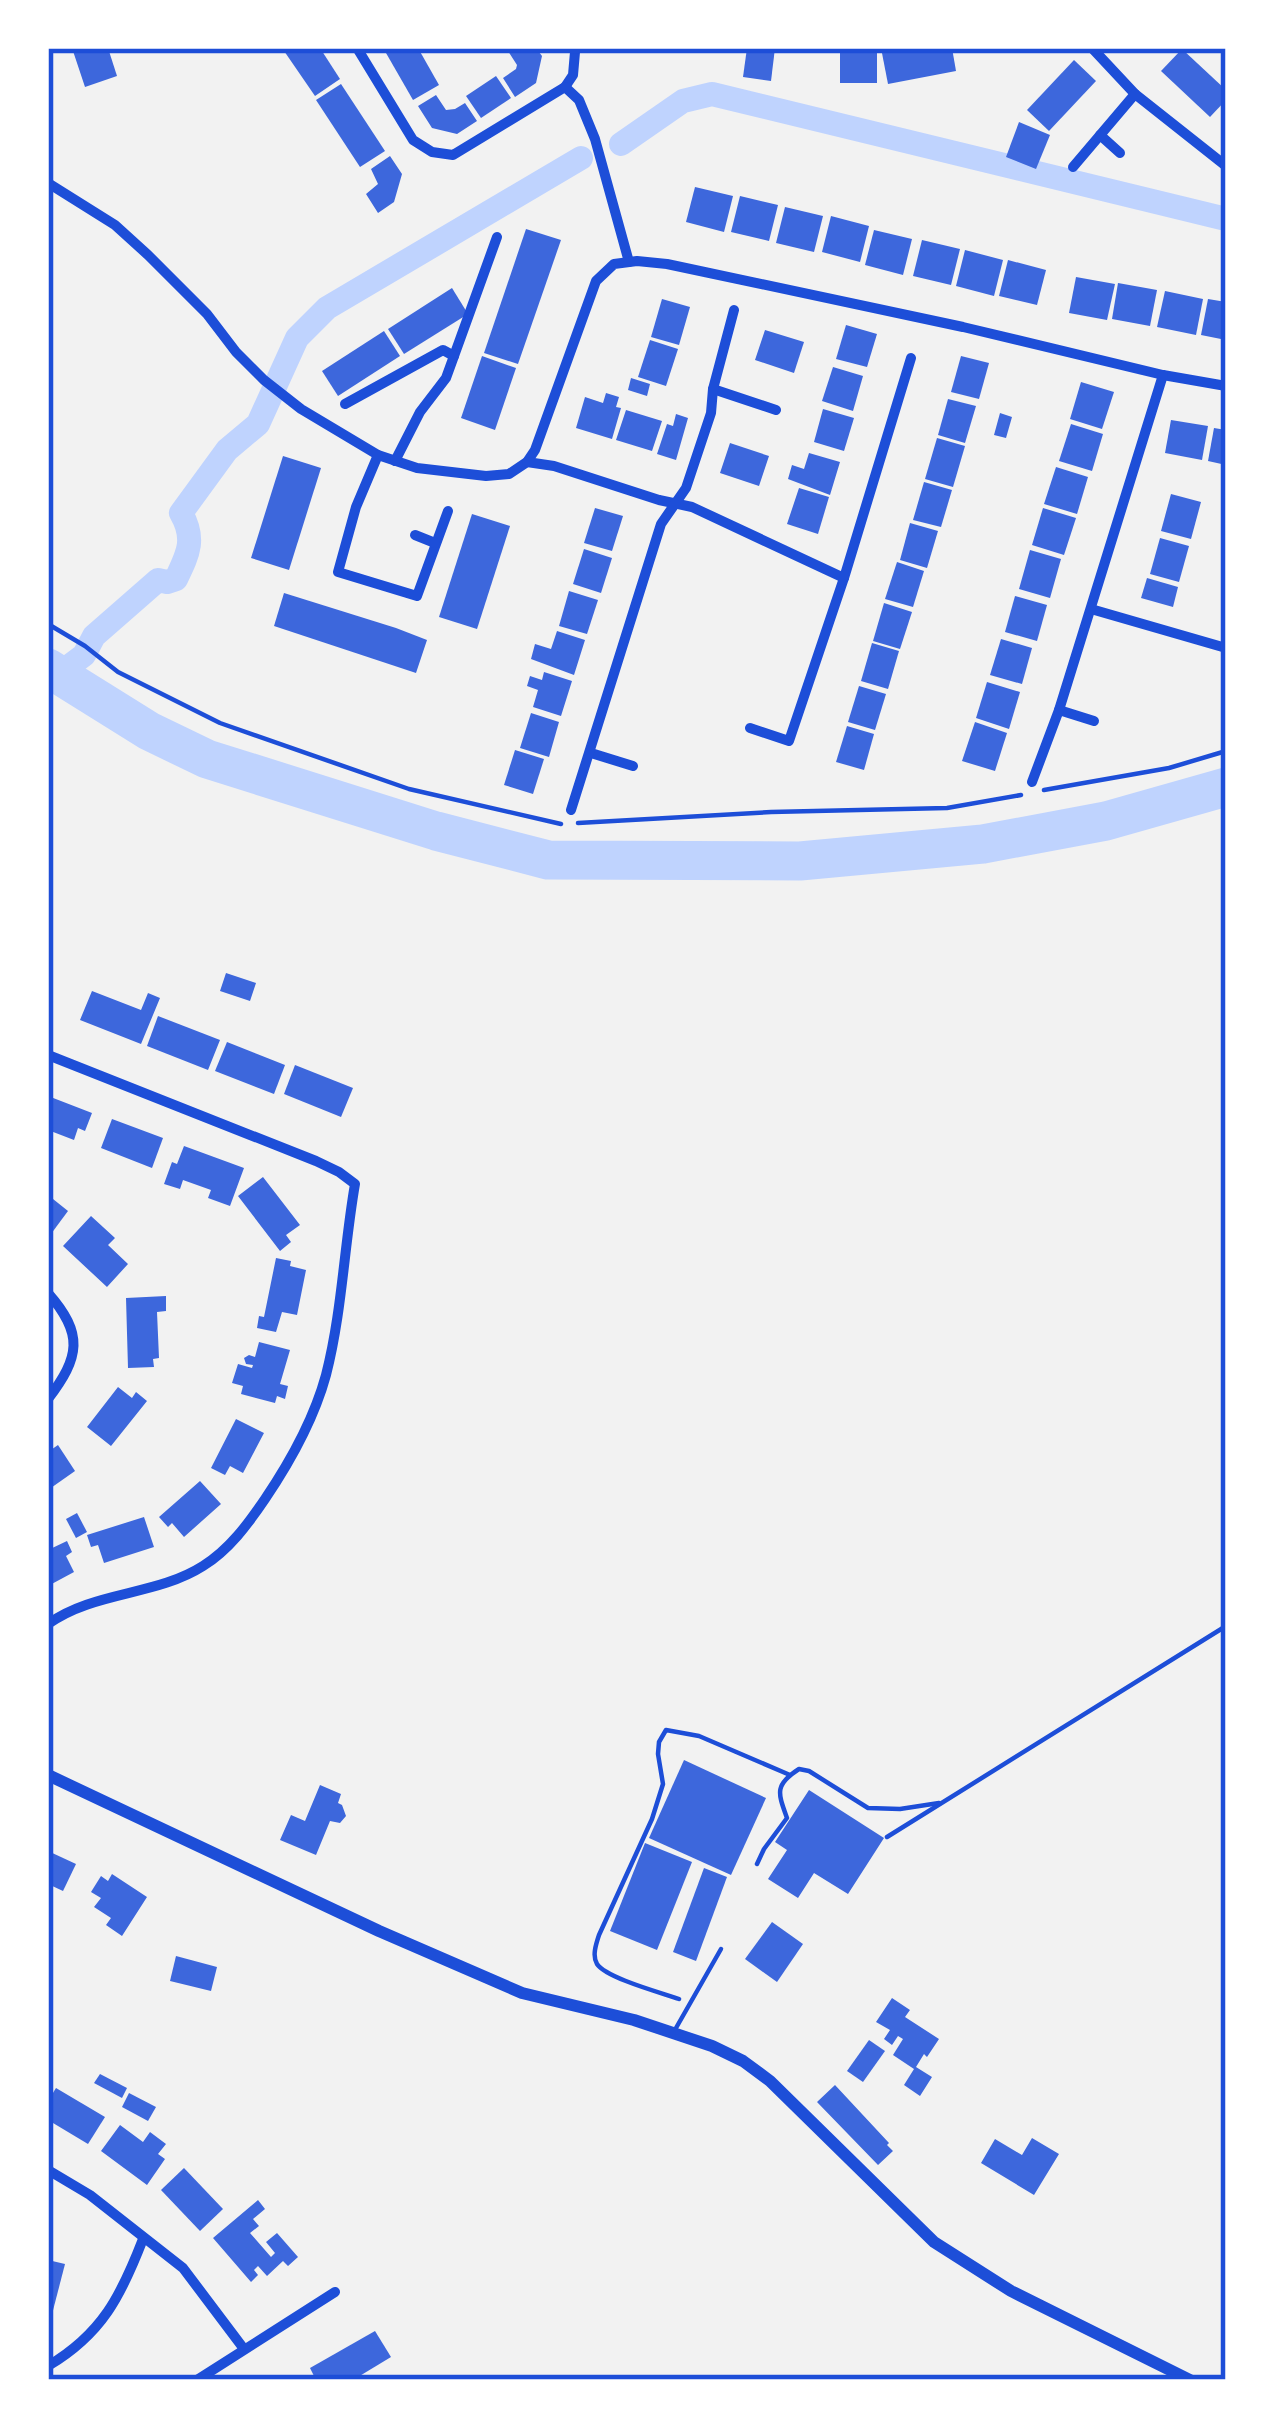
<svg xmlns="http://www.w3.org/2000/svg" width="1274" height="2428" font-family="'Alegreya Sans',sans-serif">
<rect width="100%" height="100%" fill="#f2f2f2"/>
<g fill="none" stroke-linecap="round" stroke-linejoin="round">
<g stroke="#bfd3fe" stroke-width="24">
<polyline points="621,144 683,101 712,94 1226,219"/>
<path d="M60,673l24,-18 10,-19 64,-56 9,2 9,-3c12,-25 20,-40 5,-66l46,-63 31,-26 39,-86 30,-30 254,-150"/>
</g>
<polyline stroke="#bfd3fe" stroke-width="39" points="48,668 149,731 207,759 436,831 548,860 800,861 983,844 1106,821 1226,787"/>
</g>
<g fill="#3d67dc">
<polygon points="72,48 108,48 117,76 85,87"/>
<polygon points="282,48 320,48 340,79 315,96"/>
<polygon points="395,48 418,48 439,85 413,100 386,53"/>
<polygon points="513,48 536,48 542,56 536,83 515,97 503,78 516,69 517,65 508,51"/>
<polygon points="747,48 775,48 771,81 743,77"/>
<rect x="840" y="48" width="37" height="35"/>
<polygon points="881,48 952,48 956,71 888,84"/>
<polygon points="1182,49 1226,90 1226,100 1210,117 1161,71"/>
<polygon points="1074,60 1096,81 1049,131 1027,110"/>
<polygon points="496,76 511,98 481,118 466,96"/>
<polygon points="341,84 385,151 360,167 316,100"/>
<polygon points="436,95 446,110 455,109 465,103 477,121 457,134 432,128 418,106"/>
<polygon points="1019,122 1050,135 1036,169 1006,157"/>
<polygon points="390,156 402,174 394,202 378,213 366,194 378,184 371,169"/>
<polygon points="695,187 733,196 724,232 686,222"/>
<polygon points="740,196 778,205 769,241 731,232"/>
<polygon points="785,207 823,216 814,252 776,243"/>
<polygon points="831,216 869,226 860,262 822,252"/>
<polygon points="526,229 561,240 518,364 484,353"/>
<polygon points="874,230 912,239 903,275 865,265"/>
<polygon points="922,240 960,249 951,285 913,276"/>
<polygon points="965,250 1003,260 994,296 956,286"/>
<polygon points="1008,260 1046,270 1037,305 999,296"/>
<polygon points="1076,277 1115,284 1107,320 1069,313"/>
<polygon points="1118,283 1157,290 1150,326 1112,319"/>
<polygon points="452,288 468,314 404,354 388,329"/>
<polygon points="1165,291 1203,299 1196,335 1157,327"/>
<polygon points="662,299 690,307 679,345 651,337"/>
<polygon points="1208,299 1226,302 1226,340 1201,335"/>
<polygon points="846,325 877,334 867,367 836,359"/>
<polygon points="765,330 804,342 794,373 755,360"/>
<polygon points="384,331 400,356 338,396 322,371"/>
<polygon points="650,340 678,349 666,386 638,377"/>
<polygon points="482,356 516,368 495,430 461,418"/>
<polygon points="961,356 989,363 979,399 951,392"/>
<polygon points="833,367 863,376 853,411 822,401"/>
<polygon points="631,378 650,384 647,396 628,390"/>
<polygon points="1081,382 1114,392 1102,429 1070,419"/>
<polygon points="606,393 619,397 616,407 621,408 612,439 576,428 585,397 603,403"/>
<polygon points="948,399 976,406 965,443 938,435"/>
<polygon points="823,409 854,418 844,451 814,442"/>
<polygon points="626,410 662,421 652,451 616,440"/>
<polygon points="1000,413 1012,417 1006,438 994,435"/>
<polygon points="676,414 688,418 676,460 657,454 667,424 673,426"/>
<polygon points="1171,420 1208,426 1202,460 1165,453"/>
<polygon points="1071,424 1103,434 1092,471 1059,461"/>
<polygon points="1214,428 1226,430 1226,465 1208,461"/>
<polygon points="937,438 965,446 953,487 925,479"/>
<polygon points="730,443 769,456 759,486 720,473"/>
<polygon points="809,453 840,462 830,495 788,479 792,465 804,469"/>
<polygon points="283,456 321,468 289,570 251,558"/>
<polygon points="1056,467 1088,477 1077,514 1044,504"/>
<polygon points="924,482 952,490 941,527 913,520"/>
<polygon points="799,488 829,497 818,534 787,524"/>
<polygon points="1171,494 1201,502 1191,539 1161,531"/>
<polygon points="595,508 623,516 612,551 584,543"/>
<polygon points="1043,508 1076,518 1064,555 1032,545"/>
<polygon points="472,514 510,526 477,629 439,617"/>
<polygon points="910,523 938,531 927,568 900,560"/>
<polygon points="1160,538 1189,546 1179,582 1150,574"/>
<polygon points="584,549 612,558 601,593 573,584"/>
<polygon points="1030,550 1061,559 1050,598 1019,589"/>
<polygon points="897,562 924,571 913,607 885,599"/>
<polygon points="1147,578 1178,587 1173,607 1141,598"/>
<polygon points="569,591 598,600 587,634 559,626"/>
<polygon points="284,593 396,628 427,640 416,673 274,626"/>
<polygon points="1015,596 1047,605 1037,641 1005,632"/>
<polygon points="884,603 912,612 900,649 873,641"/>
<polygon points="557,631 585,640 574,675 531,659 535,644 551,649"/>
<polygon points="1001,639 1032,648 1022,684 990,675"/>
<polygon points="872,643 899,651 888,689 861,681"/>
<polygon points="544,672 572,681 561,716 533,707 538,690 527,686 530,676 542,680"/>
<polygon points="987,682 1020,692 1009,729 976,718"/>
<polygon points="859,686 886,694 875,730 848,722"/>
<polygon points="531,713 559,722 549,757 520,748"/>
<polygon points="975,722 1007,733 995,771 962,761"/>
<polygon points="847,726 874,734 864,770 836,762"/>
<polygon points="515,750 544,759 533,794 504,785"/>
<polygon points="226,973 256,983 250,1001 220,991"/>
<polygon points="92,991 141,1010 148,993 160,998 141,1044 80,1020"/>
<polygon points="158,1016 220,1040 208,1070 147,1046"/>
<polygon points="227,1042 285,1065 274,1094 215,1071"/>
<polygon points="295,1065 353,1088 341,1117 284,1094"/>
<polygon points="48,1096 92,1113 85,1131 78,1128 74,1140 48,1130"/>
<polygon points="112,1119 163,1138 152,1168 101,1148"/>
<polygon points="184,1146 244,1168 230,1206 208,1198 211,1190 183,1180 180,1189 164,1184 172,1162 177,1164"/>
<polygon points="263,1177 300,1225 286,1235 291,1242 280,1251 238,1196"/>
<polygon points="48,1195 68,1211 48,1238"/>
<polygon points="91,1216 115,1238 108,1245 128,1264 107,1287 63,1246"/>
<polygon points="276,1258 291,1261 290,1266 306,1270 297,1315 282,1312 276,1332 257,1328 259,1316 264,1317"/>
<polygon points="166,1296 166,1311 157,1312 159,1358 153,1359 154,1367 128,1368 126,1298"/>
<polygon points="259,1342 290,1350 280,1384 288,1386 285,1399 277,1396 275,1403 241,1394 243,1386 232,1383 238,1364 252,1368 253,1365 246,1364 244,1358 249,1355 255,1357"/>
<polygon points="118,1387 132,1398 136,1392 147,1401 111,1446 87,1427"/>
<polygon points="236,1419 264,1433 243,1473 230,1466 225,1475 211,1468"/>
<polygon points="58,1445 75,1471 48,1490 48,1452"/>
<polygon points="200,1481 221,1504 184,1537 172,1523 168,1527 159,1517"/>
<polygon points="77,1513 87,1532 76,1538 66,1519"/>
<polygon points="144,1517 154,1547 104,1563 98,1545 91,1547 87,1535"/>
<polygon points="67,1541 72,1552 66,1556 74,1572 48,1586 48,1550"/>
<polygon points="684,1760 766,1798 731,1875 649,1838"/>
<polygon points="320,1785 341,1794 338,1803 342,1805 346,1816 340,1823 330,1821 316,1855 280,1840 291,1815 305,1821"/>
<polygon points="809,1790 884,1838 848,1894 814,1873 798,1898 768,1879 787,1850 775,1842"/>
<polygon points="645,1843 692,1862 657,1950 610,1931"/>
<polygon points="48,1851 76,1864 63,1891 48,1884"/>
<polygon points="704,1868 727,1877 696,1961 673,1952"/>
<polygon points="112,1874 147,1897 122,1936 106,1925 111,1918 94,1907 101,1898 91,1892 101,1876 108,1881"/>
<polygon points="772,1922 803,1944 777,1982 745,1959"/>
<polygon points="176,1956 217,1967 211,1991 170,1981"/>
<polygon points="892,1998 910,2010 905,2017 939,2039 927,2057 924,2054 916,2067 932,2077 920,2096 904,2085 914,2069 893,2055 903,2039 898,2036 892,2045 884,2039 890,2030 876,2022"/>
<polygon points="869,2040 885,2051 863,2082 847,2071"/>
<polygon points="100,2074 127,2088 122,2098 94,2083"/>
<polygon points="835,2085 889,2143 887,2145 893,2151 878,2165 817,2102"/>
<polygon points="56,2088 105,2117 88,2144 48,2120 48,2101"/>
<polygon points="129,2093 156,2107 148,2121 122,2107"/>
<polygon points="120,2125 143,2142 150,2132 166,2144 158,2154 165,2159 147,2185 101,2151"/>
<polygon points="1032,2138 1059,2154 1034,2195 981,2163 995,2139 1022,2155"/>
<polygon points="184,2168 223,2209 200,2231 161,2190"/>
<polygon points="258,2200 265,2209 253,2219 259,2226 250,2233 271,2257 275,2253 266,2242 277,2233 298,2257 288,2266 283,2261 267,2276 258,2266 254,2270 258,2275 251,2282 213,2238"/>
<polygon points="48,2260 65,2264 50,2322 48,2321"/>
<polygon points="375,2331 391,2357 353,2380 316,2380 310,2368"/>
</g>
<g fill="none" stroke-linecap="round" stroke-linejoin="round">
<g stroke="#1d4ed8" stroke-width="4.5">
<polyline points="48,624 85,646 118,672 220,723 409,789 561,824"/>
<polyline points="1044,790 1169,768 1226,751"/>
<polyline points="578,823 771,812 947,808 1021,795"/>
<polyline points="887,1837 1226,1626"/>
<path d="M757,1864l7,-15 23,-31c-9,-25 -13,-33 12,-49l10,2 59,37 32,1 39,-6"/>
<path d="M679,1999c-17,-6 -73,-21 -82,-35 -5,-8 -1,-20 2,-29l53,-116 11,-35 -5,-30 1,-12 7,-12 33,6 91,39"/>
</g>
<polyline stroke="#1d4ed8" stroke-width="4.5" points="676,2028 721,1949"/>
<g stroke="#1d4ed8" stroke-width="10">
<polyline points="357,48 413,140 432,152 453,155 565,87 573,75 575,52 573,48"/>
<polyline points="1092,48 1135,94"/>
<polyline points="565,87 579,100 595,139 629,262"/>
<polyline points="1100,135 1120,153"/>
<polyline points="1073,167 1135,94 1226,166"/>
<polyline points="48,183 115,225 148,255 207,314 236,352 264,380 301,409 378,455 417,468 486,476 509,474 527,462 535,450 596,281 614,264 637,261 667,264 963,327 1163,375 1226,386"/>
<polyline points="454,356 497,237"/>
<polyline points="713,389 776,410"/>
<polyline points="345,404 443,350 454,356 446,378 420,412 395,461"/>
<polyline points="378,455 356,507 338,572 417,596 448,511"/>
<polyline points="527,462 554,466 659,500 692,507 844,578"/>
<polyline points="415,535 435,543"/>
<polyline points="1091,609 1226,648"/>
<polyline points="1059,710 1094,721"/>
<polyline points="750,728 789,741 844,578 911,358"/>
<polyline points="591,753 633,766"/>
<polyline points="1032,782 1059,710 1163,375"/>
<polyline points="571,810 661,524 686,488 711,413 713,389 734,310"/>
<path d="M48,1055l268,106 23,11 16,12c-11,63 -13,129 -29,191 -12,44 -36,87 -61,124 -17,25 -36,51 -62,67 -47,30 -109,25 -155,58"/>
<path d="M48,1293c36,41 32,64 0,106"/>
<polyline points="48,2170 90,2195 183,2268 244,2349"/>
<path d="M48,2366c54,-32 73,-70 95,-127"/>
<polyline points="197,2380 335,2292"/>
</g>
<polyline stroke="#1d4ed8" stroke-width="12" points="48,1775 379,1931 522,1993 634,2020 712,2046 743,2061 770,2081 934,2242 1011,2291 1190,2380"/>
</g>
<rect width="1274" height="2428" fill="none" stroke="#ffffff" stroke-width="102"/>
<rect x="51" y="51" width="1172" height="2326" fill="none" stroke="#1d4ed8" stroke-width="4.5"/>
</svg>
